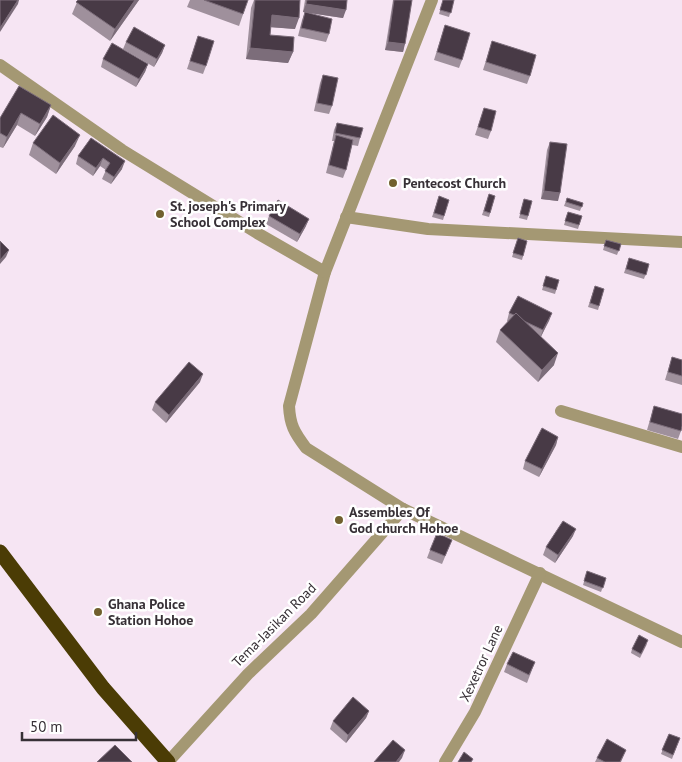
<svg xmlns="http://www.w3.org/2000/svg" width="682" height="762" font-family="'PT Sans',sans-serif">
<rect width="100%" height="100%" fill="#f6e5f3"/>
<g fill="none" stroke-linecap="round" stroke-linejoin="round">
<g stroke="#a49873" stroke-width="12">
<path d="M432,0l-107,272 -36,134c1,19 5,26 17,42l97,61 279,133"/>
<polyline points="0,65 122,150 257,233 325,272"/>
<polyline points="346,217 428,229 682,242"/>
<polyline points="561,411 682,447"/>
<polyline points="168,762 248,674 311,614 403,509"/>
<polyline points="445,762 475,712 540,573"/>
</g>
<polyline stroke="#4b3c05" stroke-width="15" points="0,552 103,688 168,762"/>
</g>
<g fill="#9f909c">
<polygon points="78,0 139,0 110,41 72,14"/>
<polygon points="190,0 248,0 239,26 187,7"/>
<polygon points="254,0 295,0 295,29 271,27 270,35 293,52 288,63 246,59 251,8"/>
<polygon points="305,0 347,0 343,18 303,12"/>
<polygon points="393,0 412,0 403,52 385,50"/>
<polygon points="443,0 454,0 449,17 439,14"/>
<polygon points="305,12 329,34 326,42 298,36 302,20"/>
<polygon points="445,25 462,60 459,68 434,60"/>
<polygon points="198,36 206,66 203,74 187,69"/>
<polygon points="492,41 530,76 527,84 483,70"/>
<polygon points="126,42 165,45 162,53 154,67 123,49"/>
<polygon points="103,59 148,64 145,72 136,87 101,67"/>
<polygon points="323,75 332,106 329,114 314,111 320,83"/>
<polygon points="51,105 47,117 35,136 17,125 3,148 0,147 0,118"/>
<polygon points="484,108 491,131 488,139 475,135"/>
<polygon points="337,123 360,138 358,146 352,145 346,170 343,178 326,173 334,141 332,141 334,130"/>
<polygon points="91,138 122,169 111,184 102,179 106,170 100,166 93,176 76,164 78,156"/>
<polygon points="550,142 558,201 541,199 547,150"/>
<polygon points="33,143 75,146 56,174 29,155"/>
<polygon points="489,194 495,196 489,217 482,215"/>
<polygon points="439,196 449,200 443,220 432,217"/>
<polygon points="567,198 583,203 580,211 564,206"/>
<polygon points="524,199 532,201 527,220 519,218"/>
<polygon points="568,212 582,216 578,229 564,225"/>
<polygon points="269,216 306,226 297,242 266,224"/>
<polygon points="518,238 527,241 522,260 512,257"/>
<polygon points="606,240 621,244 617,255 603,250"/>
<polygon points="629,258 649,264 644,279 624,273"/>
<polygon points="546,276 559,280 555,294 542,290"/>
<polygon points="595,286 604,289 598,310 588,307"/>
<polygon points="509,313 552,313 541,337 554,365 538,382 496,342 500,330 508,322 507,321"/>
<polygon points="672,357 682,360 682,385 665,380"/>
<polygon points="200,382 166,423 152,410 155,402"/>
<polygon points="654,406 681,431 678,439 647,430"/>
<polygon points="558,437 556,445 539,477 523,469 525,461"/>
<polygon points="573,536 555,563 543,555 546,547"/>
<polygon points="452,540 442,564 427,558 430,550"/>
<polygon points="587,571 606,578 601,592 583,585"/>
<polygon points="647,644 640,658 631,653 632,649"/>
<polygon points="535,662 527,683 504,672 507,664"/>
<polygon points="369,711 366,718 346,743 330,729 333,721"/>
<polygon points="669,734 680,738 672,759 661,754"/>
<polygon points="626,750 621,762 595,762 597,758"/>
</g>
<g fill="#7c6d7a">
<polygon points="18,0 19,0 18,4 0,32 0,28"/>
<polygon points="135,0 139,0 110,41 115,29"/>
<polygon points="306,4 346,10 343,18 303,12"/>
<polygon points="272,15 299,18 295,29 268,27"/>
<polygon points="388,42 405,44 403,52 385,50"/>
<polygon points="165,45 162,53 154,67 157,59"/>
<polygon points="250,48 293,52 288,63 246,59"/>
<polygon points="148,64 145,72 136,87 139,79"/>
<polygon points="51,105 47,117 35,136 40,124"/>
<polygon points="21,113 17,125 3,148 7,137"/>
<polygon points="80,135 75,146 56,174 60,163"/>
<polygon points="103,158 100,166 93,176 96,168"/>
<polygon points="125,161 122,169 111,184 114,177"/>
<polygon points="544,191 560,193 558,201 541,199"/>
<polygon points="309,219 306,226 297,242 300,234"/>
<polygon points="9,250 6,257 0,264 0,260"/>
<polygon points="552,313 549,321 540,338 543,330"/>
<polygon points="558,353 554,365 538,382 542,370"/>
<polygon points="203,374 200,382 166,423 169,415"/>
<polygon points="558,437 556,445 539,477 542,469"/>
<polygon points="576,529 573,536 555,563 558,555"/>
<polygon points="369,711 366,718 346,743 348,735"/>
<polygon points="405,750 402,758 399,762 396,762"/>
</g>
<g fill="#483a46" stroke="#7c6d7a">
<polygon points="0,0 18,0 0,28"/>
<polygon points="78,0 135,0 115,29 76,2"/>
<polygon points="204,0 248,0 243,14"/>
<polygon points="255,0 300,0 299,18 272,15 270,35 294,37 293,52 250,48"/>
<polygon points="307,0 347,0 346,10 306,4"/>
<polygon points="394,0 412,0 405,44 388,42"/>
<polygon points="443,0 454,0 451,13 440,10"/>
<polygon points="305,12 332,19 329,34 301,28"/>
<polygon points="445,25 470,33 462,60 437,52"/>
<polygon points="134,27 165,45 157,59 126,42"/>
<polygon points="198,36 214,41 206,66 190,61"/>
<polygon points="492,41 536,55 530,76 486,62"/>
<polygon points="112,43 148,64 139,79 103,59"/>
<polygon points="323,75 338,78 332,106 317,103"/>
<polygon points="19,86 51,105 40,124 21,113 7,137 0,133 0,118"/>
<polygon points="484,108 496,111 491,131 478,127"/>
<polygon points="53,115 80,135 60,163 33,143"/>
<polygon points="337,123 363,128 360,138 335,133"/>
<polygon points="336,135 353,140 346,170 329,165"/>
<polygon points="91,138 125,161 114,177 105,171 110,163 103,158 96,168 78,156"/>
<polygon points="550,142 567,144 560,193 544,191"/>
<polygon points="489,194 495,196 490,213 484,211"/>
<polygon points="439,196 449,200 444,216 434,213"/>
<polygon points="567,198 583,203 582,207 566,202"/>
<polygon points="524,199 532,201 528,216 520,214"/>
<polygon points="278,200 309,219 300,234 269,216"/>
<polygon points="568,212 582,216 579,225 565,221"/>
<polygon points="518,238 527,241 523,256 513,253"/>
<polygon points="606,240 621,244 619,251 604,246"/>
<polygon points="0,241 9,250 0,260"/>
<polygon points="629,258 649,264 646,275 626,269"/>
<polygon points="546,276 559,280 556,290 543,286"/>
<polygon points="595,286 604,289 599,306 590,303"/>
<polygon points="518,296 552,313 543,330 524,321 516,313 514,315 509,313"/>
<polygon points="516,313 558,353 542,370 500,330"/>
<polygon points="672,357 682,360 682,376 668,372"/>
<polygon points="189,362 203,374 169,415 155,402"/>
<polygon points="654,406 682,414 682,426 681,431 650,422"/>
<polygon points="542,428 558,437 542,469 525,461"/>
<polygon points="563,521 576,529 558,555 546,547"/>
<polygon points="437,533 452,540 445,556 430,550"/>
<polygon points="587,571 606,578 603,588 584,581"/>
<polygon points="639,635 648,640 641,654 632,649"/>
<polygon points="513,652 535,662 529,675 507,664"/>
<polygon points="353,697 369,711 348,735 333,721"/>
<polygon points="669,734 680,738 673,755 662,750"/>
<polygon points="607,739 626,750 620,762 605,762 597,758"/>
<polygon points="393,740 405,750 396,762 374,762"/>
<polygon points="115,745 132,762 97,762"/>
<polygon points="464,752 473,759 471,762 458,762"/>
</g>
<g fill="#71602e" stroke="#fff" stroke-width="2">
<circle cx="393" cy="183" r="5"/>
<circle cx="160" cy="214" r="5"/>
<circle cx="339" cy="520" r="5"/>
<circle cx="98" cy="612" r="5"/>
</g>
<g text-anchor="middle" stroke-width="5" stroke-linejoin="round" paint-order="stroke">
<g font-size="14" font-weight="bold" fill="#373036" stroke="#fff" text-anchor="start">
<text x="403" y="188">Pentecost Church</text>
<text x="170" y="211">St. joseph's Primary<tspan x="170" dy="16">School Complex</tspan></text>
<text x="349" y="517">Assembles Of<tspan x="349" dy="16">God church Hohoe</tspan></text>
<text x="108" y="609">Ghana Police<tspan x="108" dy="16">Station Hohoe</tspan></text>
</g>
<g font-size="14" fill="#373036" stroke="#fff">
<text transform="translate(274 625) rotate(-45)" y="5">Tema-Jasikan Road</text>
<text transform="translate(481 663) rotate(-65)" y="5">Xexetror Lane</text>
</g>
</g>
<path d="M22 732v8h114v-8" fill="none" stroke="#373036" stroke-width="2.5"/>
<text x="30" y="732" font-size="15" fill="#373036" stroke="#ffffff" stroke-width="4" paint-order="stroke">50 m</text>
</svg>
